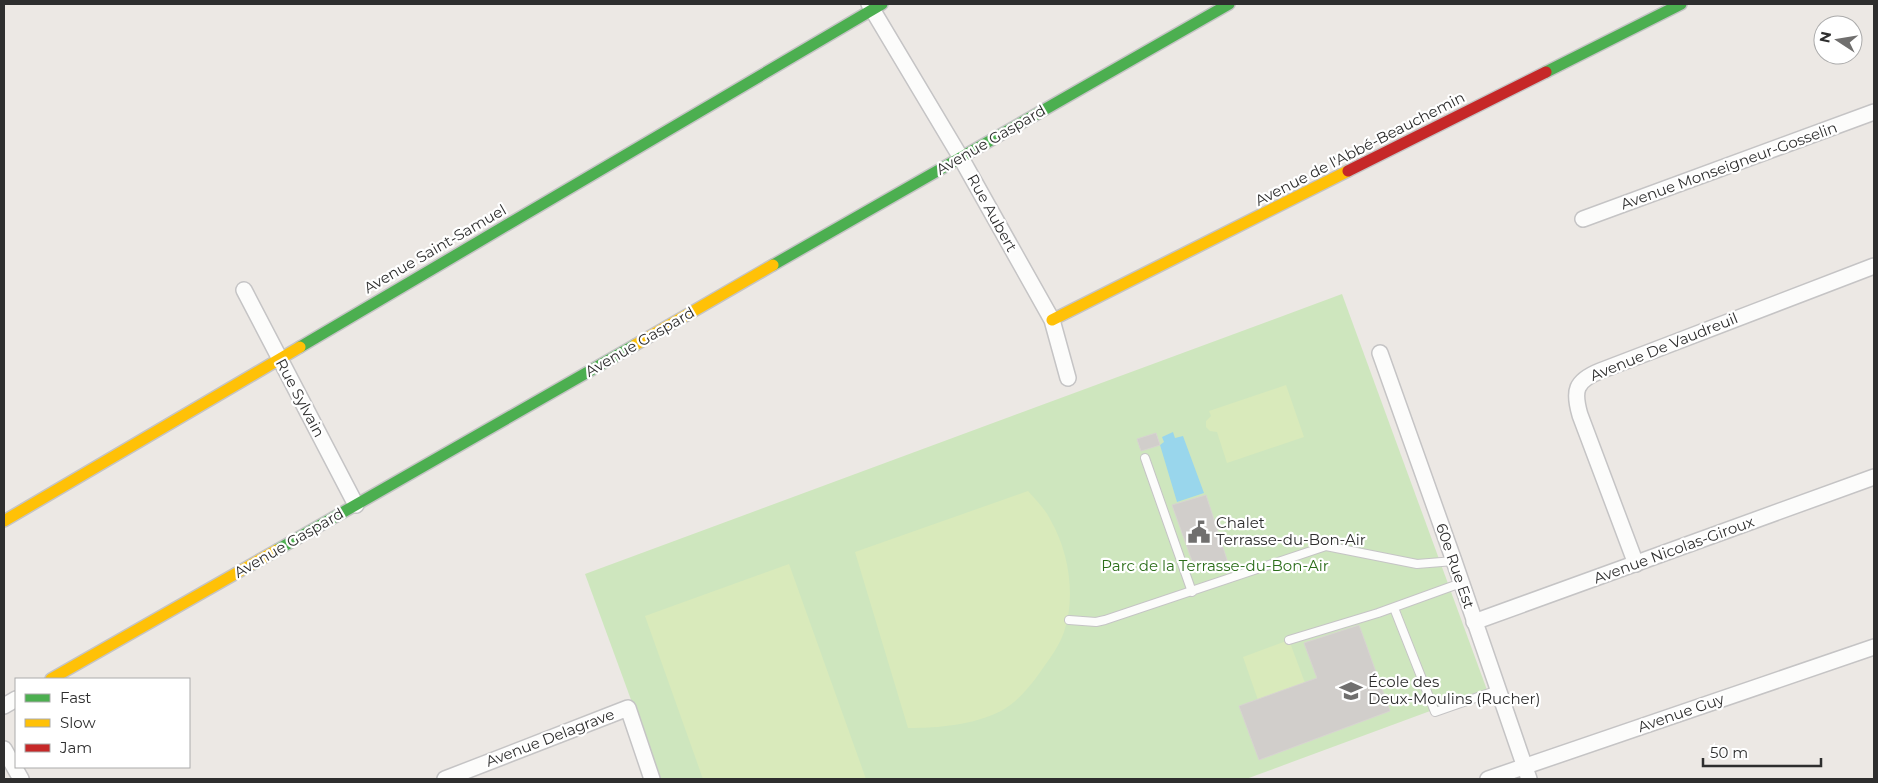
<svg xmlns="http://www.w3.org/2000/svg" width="1878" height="783" font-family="Montserrat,sans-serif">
<rect width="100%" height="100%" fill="#ece8e4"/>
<polygon fill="#cee6be" points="1342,294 1487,690 1246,779 660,779 585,574"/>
<g fill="#d9eabb">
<polygon points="1286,385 1304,437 1227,463 1217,432 1210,431 1206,427 1206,421 1211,416 1209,411"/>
<path d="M1028,491c8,9 18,19 23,30 18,31 25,76 13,111 -4,12 -13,25 -21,36 -11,16 -24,33 -42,43 -28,14 -62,17 -93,17l-53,-176z"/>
<polygon points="789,564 866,779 703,779 645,616"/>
<polygon points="1289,640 1305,683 1258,700 1243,657"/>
</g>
<polygon fill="#99d6ec" points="1173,432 1175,438 1183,436 1204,493 1177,502 1160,445 1164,442 1162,437"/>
<g fill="#d1cecb" stroke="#d7d4d0">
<polygon points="1156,433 1160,445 1141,451 1137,439"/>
<polygon points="1206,495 1228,563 1196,572 1172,505"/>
<polygon points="1359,625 1390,711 1259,760 1239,706 1317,678 1304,643"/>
</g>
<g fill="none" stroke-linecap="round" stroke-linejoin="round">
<defs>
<g id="lane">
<polyline points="1145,458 1192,592"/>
<polyline points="1394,608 1435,712 1498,690"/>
<polyline points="1069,620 1096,622 1105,620 1326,546 1417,564 1454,561"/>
<polyline points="1289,640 1378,613 1461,583"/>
</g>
<g id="street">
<polyline points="869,4 961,158 1052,320 1068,378"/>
<polyline points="1583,219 1874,112"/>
<polyline points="244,290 356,505"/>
<polyline points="1380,353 1454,561 1529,779"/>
<path d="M1636,564l-56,-149c-7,-24 -5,-34 20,-44l274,-105"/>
<polyline points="1474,622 1874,477"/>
<polyline points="4,706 16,699"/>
<polyline points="4,749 21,779"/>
<polyline points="445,779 628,708 652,779"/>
<polyline points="1488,779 1874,647"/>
</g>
<g id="fast">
<polyline points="1546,72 1681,4"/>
<polyline points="773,265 1229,4"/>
<polyline points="300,347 882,4"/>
<polyline points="277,550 635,345"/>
</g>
<g id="slow">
<polyline points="1052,320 1348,171"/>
<polyline points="635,345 773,265"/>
<polyline points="4,521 300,347"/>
<polyline points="51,679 277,550"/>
</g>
<polyline id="jam" points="1348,171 1546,72"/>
</defs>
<use href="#lane" stroke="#c5c4c5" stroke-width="10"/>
<use href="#street" stroke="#c5c4c5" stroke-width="18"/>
<use href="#fast" stroke="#c5c4c5" stroke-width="14"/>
<use href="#slow" stroke="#c5c4c5" stroke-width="14"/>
<use href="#jam" stroke="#c5c4c5" stroke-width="14"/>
<use href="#lane" stroke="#fcfcfb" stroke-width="8"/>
<use href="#street" stroke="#fcfcfb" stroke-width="15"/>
<use href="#fast" stroke="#4caf50" stroke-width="11"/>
<use href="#slow" stroke="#ffc107" stroke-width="11"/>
<use href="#jam" stroke="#c62828" stroke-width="11"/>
</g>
<defs>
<symbol id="civic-bare" viewBox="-9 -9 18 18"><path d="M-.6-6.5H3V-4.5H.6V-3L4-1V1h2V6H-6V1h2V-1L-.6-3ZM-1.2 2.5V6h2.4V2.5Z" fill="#706f6e" stroke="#fff" stroke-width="2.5" paint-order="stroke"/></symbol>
<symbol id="school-bare" viewBox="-9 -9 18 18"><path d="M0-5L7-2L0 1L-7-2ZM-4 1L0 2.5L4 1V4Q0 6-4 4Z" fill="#706f6e" stroke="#fff" stroke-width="2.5" paint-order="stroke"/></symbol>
</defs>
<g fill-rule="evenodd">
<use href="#civic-bare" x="1183" y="516" width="32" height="32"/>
<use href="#school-bare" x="1335" y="675" width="32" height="32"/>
</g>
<g text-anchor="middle" stroke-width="4.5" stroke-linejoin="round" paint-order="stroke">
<g font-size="15" fill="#2e2e2e" stroke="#fff">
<text transform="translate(991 140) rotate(-30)" y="5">Avenue Gaspard</text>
<text transform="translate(1360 149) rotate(-27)" y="5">Avenue de l'Abbé-Beauchemin</text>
<text transform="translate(1729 166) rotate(-20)" y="5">Avenue Monseigneur-Gosselin</text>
<text transform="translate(992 213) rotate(61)" y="5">Rue Aubert</text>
<text transform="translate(435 249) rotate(-30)" y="5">Avenue Saint-Samuel</text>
<text transform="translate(640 342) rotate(-30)" y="5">Avenue Gaspard</text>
<text transform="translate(1664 347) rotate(-22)" y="5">Avenue De Vaudreuil</text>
<text transform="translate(300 398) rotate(62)" y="5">Rue Sylvain</text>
<text transform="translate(289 543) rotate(-30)" y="5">Avenue Gaspard</text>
<text transform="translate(1674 550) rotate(-20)" y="5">Avenue Nicolas-Giroux</text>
<text transform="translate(1455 566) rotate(71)" y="5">60e Rue Est</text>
<text transform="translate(1681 713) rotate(-19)" y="5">Avenue Guy</text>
<text transform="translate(550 738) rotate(-21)" y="5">Avenue Delagrave</text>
</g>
<g font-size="15" fill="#2e2e2e" stroke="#fff" text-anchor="start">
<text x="1216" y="528">Chalet<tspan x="1216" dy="17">Terrasse-du-Bon-Air</tspan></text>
<text x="1368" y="687">École des<tspan x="1368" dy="17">Deux-Moulins (Rucher)</tspan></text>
</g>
<g font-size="15" fill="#2c6e1b" stroke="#fff">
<text x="1215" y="571">Parc de la Terrasse-du-Bon-Air</text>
</g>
</g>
<rect width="1878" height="783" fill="none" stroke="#2e2e2e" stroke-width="10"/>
<rect x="15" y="678" width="175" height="90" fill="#ffffff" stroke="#ababab"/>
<rect x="25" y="694" width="25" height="8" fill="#4caf50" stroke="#ababab"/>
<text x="60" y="703" font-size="15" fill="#2e2e2e">Fast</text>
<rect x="25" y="719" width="25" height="8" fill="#ffc107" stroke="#ababab"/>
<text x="60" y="728" font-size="15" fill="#2e2e2e">Slow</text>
<rect x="25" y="744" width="25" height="8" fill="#c62828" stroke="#ababab"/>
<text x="60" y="753" font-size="15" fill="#2e2e2e">Jam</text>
<g transform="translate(1838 40) rotate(282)"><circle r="24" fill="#ffffff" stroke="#ababab"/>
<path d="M0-4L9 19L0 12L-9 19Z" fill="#706f6e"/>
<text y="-8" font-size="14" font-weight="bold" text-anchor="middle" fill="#2e2e2e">N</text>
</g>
<path d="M1703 758v8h118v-8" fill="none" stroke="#2e2e2e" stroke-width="2.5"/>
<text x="1710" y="758" font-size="15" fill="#2e2e2e" stroke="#ffffff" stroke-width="4" paint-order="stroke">50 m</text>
</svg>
